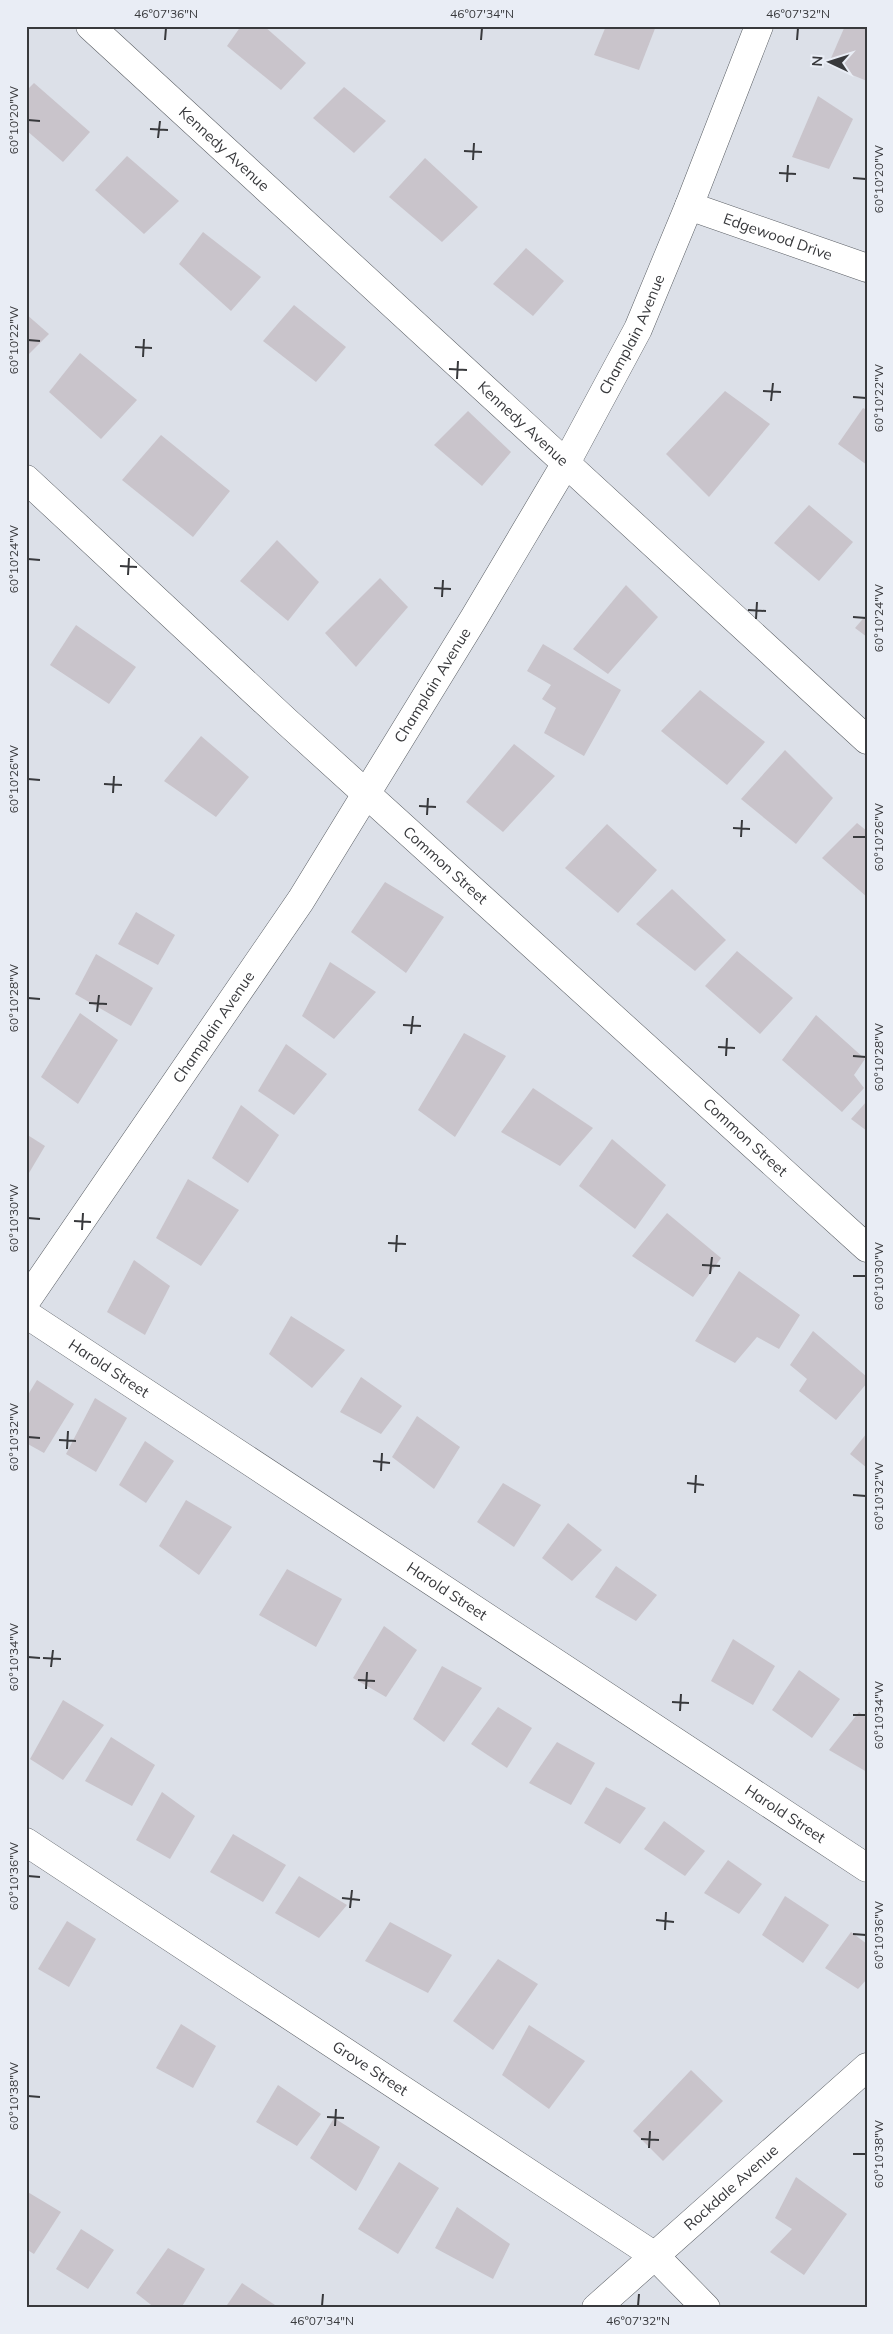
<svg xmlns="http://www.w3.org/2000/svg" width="893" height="2334" font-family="Mulish,sans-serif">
<rect width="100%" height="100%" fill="#dce0e8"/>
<g fill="#c9c4cb">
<polygon points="241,26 264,26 306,63 281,90 227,46"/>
<polygon points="606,26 656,26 639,70 594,55"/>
<polygon points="845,26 867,26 867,81 828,65"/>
<polygon points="34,83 90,132 63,162 26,130 26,91"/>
<polygon points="344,87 386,121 354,153 313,118"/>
<polygon points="818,96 853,119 829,169 792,157"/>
<polygon points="127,156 179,201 144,234 95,190"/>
<polygon points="425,158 478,207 442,242 389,197"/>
<polygon points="203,232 261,277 231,311 179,264"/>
<polygon points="526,248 564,281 533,316 493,284"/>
<polygon points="294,305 346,347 316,382 263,341"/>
<polygon points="26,314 49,334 26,357"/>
<polygon points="80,353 137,400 101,439 49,392"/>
<polygon points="725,391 770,424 709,497 666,454"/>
<polygon points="863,408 867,410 867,465 838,444"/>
<polygon points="468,411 511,452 482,486 434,445"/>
<polygon points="161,435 230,491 193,537 122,480"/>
<polygon points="809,505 853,542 819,581 774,543"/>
<polygon points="277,540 319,582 288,621 240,581"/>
<polygon points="380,578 408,607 356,667 325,633"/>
<polygon points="626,585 658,617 608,674 573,649"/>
<polygon points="867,614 867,637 855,628"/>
<polygon points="76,625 136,667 109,704 50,665"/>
<polygon points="543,644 621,690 584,756 544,733 556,708 542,699 551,685 527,671"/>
<polygon points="700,690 765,742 727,785 661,731"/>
<polygon points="201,736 249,777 216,817 164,781"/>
<polygon points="514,744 555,776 503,832 466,802"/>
<polygon points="785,750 833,798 796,844 741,799"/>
<polygon points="857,823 867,831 867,897 822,858"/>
<polygon points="607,824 657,870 618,913 565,868"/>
<polygon points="385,882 444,917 406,973 351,932"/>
<polygon points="672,889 726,940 695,971 636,924"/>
<polygon points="136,912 175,935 158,965 118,944"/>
<polygon points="737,951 793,998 760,1034 705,986"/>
<polygon points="96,954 153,988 131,1026 75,994"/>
<polygon points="330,962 376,992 334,1039 302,1016"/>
<polygon points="80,1013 118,1040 78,1104 41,1077"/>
<polygon points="816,1015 865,1059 854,1075 864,1088 842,1112 782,1060"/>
<polygon points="464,1033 506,1056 455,1137 418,1110"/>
<polygon points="286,1044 327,1074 294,1115 258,1091"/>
<polygon points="533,1088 593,1128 560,1166 501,1132"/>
<polygon points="867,1101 867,1131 851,1119"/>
<polygon points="241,1105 279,1135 248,1183 212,1158"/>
<polygon points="26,1134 45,1146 26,1178"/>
<polygon points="612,1139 666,1185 635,1229 579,1186"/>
<polygon points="188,1179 239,1210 201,1266 156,1238"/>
<polygon points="667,1213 721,1258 693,1297 632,1256"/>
<polygon points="134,1260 170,1286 145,1335 107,1312"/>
<polygon points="739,1271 800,1315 779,1349 757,1337 735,1363 695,1341"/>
<polygon points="291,1316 345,1350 312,1388 269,1354"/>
<polygon points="813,1331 867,1377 867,1383 836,1420 799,1391 807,1379 790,1365"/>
<polygon points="361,1377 402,1406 381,1434 340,1412"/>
<polygon points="37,1380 74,1404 44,1453 26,1443 26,1398"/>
<polygon points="95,1398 127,1418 96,1472 66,1454"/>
<polygon points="417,1416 460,1447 434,1489 392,1457"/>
<polygon points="867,1433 867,1468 850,1454"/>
<polygon points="145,1441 174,1461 146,1503 119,1485"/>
<polygon points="503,1483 541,1505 514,1547 477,1522"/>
<polygon points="186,1500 232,1527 199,1575 159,1546"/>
<polygon points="568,1523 602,1550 572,1581 542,1558"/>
<polygon points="616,1566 657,1595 636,1621 595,1597"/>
<polygon points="287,1569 342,1599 316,1647 259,1615"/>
<polygon points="384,1626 417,1650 386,1697 353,1678"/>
<polygon points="733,1639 775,1666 753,1705 711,1681"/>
<polygon points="442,1666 482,1688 444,1742 413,1719"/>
<polygon points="799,1670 840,1699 812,1738 772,1710"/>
<polygon points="63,1700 104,1725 63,1780 30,1759"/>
<polygon points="498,1707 532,1728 507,1768 471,1744"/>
<polygon points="859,1712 867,1718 867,1772 829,1750"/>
<polygon points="111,1737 155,1765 132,1806 85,1781"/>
<polygon points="557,1742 595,1763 571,1805 529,1783"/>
<polygon points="606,1787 646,1808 620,1844 584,1823"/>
<polygon points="162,1792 195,1816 170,1859 136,1840"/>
<polygon points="664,1821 705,1851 685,1876 644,1849"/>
<polygon points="233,1834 286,1865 263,1902 210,1872"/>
<polygon points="728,1860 762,1884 739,1914 704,1893"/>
<polygon points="299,1876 347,1905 319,1938 275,1913"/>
<polygon points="785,1896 829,1925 803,1963 762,1935"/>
<polygon points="67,1921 96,1939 69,1987 38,1969"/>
<polygon points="390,1922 452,1955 428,1993 365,1961"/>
<polygon points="851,1932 867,1944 867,1979 858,1989 825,1968"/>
<polygon points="498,1959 538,1984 493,2050 453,2021"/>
<polygon points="181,2024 216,2046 193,2088 156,2068"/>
<polygon points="529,2025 585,2061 549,2109 502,2075"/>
<polygon points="691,2070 723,2101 663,2161 633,2131"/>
<polygon points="278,2085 321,2114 297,2146 256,2122"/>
<polygon points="334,2118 380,2147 356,2191 310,2158"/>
<polygon points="399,2162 439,2188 398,2254 358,2229"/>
<polygon points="796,2177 847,2214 804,2275 770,2252 792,2229 775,2218"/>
<polygon points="26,2191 61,2212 34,2254 26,2249"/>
<polygon points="457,2207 510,2244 493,2279 435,2248"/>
<polygon points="81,2229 114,2250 88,2289 56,2269"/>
<polygon points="168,2248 205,2269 181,2308 155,2308 136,2293"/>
<polygon points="242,2283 275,2305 274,2308 225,2308"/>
</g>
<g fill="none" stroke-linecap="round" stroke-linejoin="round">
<defs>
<g id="minor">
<path id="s1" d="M90,26l777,714"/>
<path id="s2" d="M689,206l178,62"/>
<path id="s3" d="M26,479l260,242 581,527"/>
<path id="s4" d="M26,1301l275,-401 173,-282 92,-155 72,-134 51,-123 70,-180"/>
<path id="s5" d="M26,1314l841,554"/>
<path id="s6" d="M26,1842l629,414 51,52"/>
<path id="s7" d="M596,2308l271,-241"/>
</g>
</defs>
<use href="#minor" stroke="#5a5e64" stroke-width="29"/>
<use href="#minor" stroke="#fff" stroke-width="28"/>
</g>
<path fill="none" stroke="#38393c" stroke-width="2" d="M165,40l1,-12M481,40l1,-12M797,40l1,-12M28,120l12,1M150,129l18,1M158,138l2,-17M464,151l18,1M473,160l1,-17M779,173l17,1M853,178l13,1M787,182l1,-17M28,340l12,1M135,347l17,1M143,357l1,-18M449,369l18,1M457,379l1,-18M763,391l18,1M853,397l13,1M771,401l2,-18M28,559l12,1M120,566l17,1M128,575l1,-17M434,588l17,1M442,597l1,-17M748,610l18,1M853,617l13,1M756,619l1,-17M28,779l12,1M104,784l18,1M113,793l1,-17M419,806l17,1M427,815l1,-17M733,828l17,1M741,837l1,-17M853,837h13M28,998l12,1M89,1003l18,1M97,1012l2,-17M403,1025l18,1M411,1034l2,-18M718,1047l17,1M726,1056l1,-18M853,1056l13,1M28,1218l12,1M74,1221l17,1M82,1230l1,-17M388,1243l18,1M396,1252l1,-17M702,1265l18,1M710,1274l2,-17M853,1276h13M28,1437l12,1M59,1440l17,1M67,1449l1,-18M373,1461l17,2M381,1471l1,-18M687,1483l17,2M695,1493l1,-18M853,1495l13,1M28,1657l12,1M43,1658l18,1M51,1667l2,-17M358,1680l17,1M366,1689l1,-17M672,1702l17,1M680,1711l1,-17M853,1715h13M28,1876l12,1M342,1898l18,2M350,1908l2,-18M656,1920l18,2M665,1930l1,-18M853,1934l13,1M28,2096l12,1M327,2117l17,1M335,2126l1,-17M641,2139l18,1M649,2148l1,-17M853,2154h13M322,2306l1,-12M638,2306l1,-12"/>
<g text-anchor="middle" stroke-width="4" stroke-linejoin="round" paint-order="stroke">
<g font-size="15" fill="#38393c" stroke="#e9edf5">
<text dy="5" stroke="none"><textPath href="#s1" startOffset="182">Kennedy Avenue</textPath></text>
<text dy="5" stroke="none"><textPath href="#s2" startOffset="94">Edgewood Drive</textPath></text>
<text dy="5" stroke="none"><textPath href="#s4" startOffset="1142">Champlain Avenue</textPath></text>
<text dy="5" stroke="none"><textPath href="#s1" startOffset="588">Kennedy Avenue</textPath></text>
<text dy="5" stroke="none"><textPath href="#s4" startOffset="738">Champlain Avenue</textPath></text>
<text dy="5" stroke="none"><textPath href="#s3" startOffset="570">Common Street</textPath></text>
<text dy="5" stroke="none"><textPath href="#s4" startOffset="332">Champlain Avenue</textPath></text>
<text dy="5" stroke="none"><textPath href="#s3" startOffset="975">Common Street</textPath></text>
<text dy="5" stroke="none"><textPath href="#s5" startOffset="99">Harold Street</textPath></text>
<text dy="5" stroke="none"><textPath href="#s5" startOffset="504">Harold Street</textPath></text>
<text dy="5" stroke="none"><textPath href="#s5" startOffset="909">Harold Street</textPath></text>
<text dy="5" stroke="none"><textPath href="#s6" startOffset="412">Grove Street</textPath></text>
<text dy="5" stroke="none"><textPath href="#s7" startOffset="181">Rockdale Avenue</textPath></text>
</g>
</g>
<rect width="893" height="2334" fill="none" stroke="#e9edf5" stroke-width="55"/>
<g transform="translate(830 62) rotate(274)" stroke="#e9edf5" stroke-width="4" paint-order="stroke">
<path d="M0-4L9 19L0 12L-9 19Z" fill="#38393c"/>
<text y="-8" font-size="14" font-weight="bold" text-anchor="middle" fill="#38393c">N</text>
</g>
<rect x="28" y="28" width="838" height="2278" fill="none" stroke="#38393c" stroke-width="2"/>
<g font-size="12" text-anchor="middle" fill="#38393c">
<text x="166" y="18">46°07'36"N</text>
<text x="482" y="18">46°07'34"N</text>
<text x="798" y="18">46°07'32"N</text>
<text transform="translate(14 120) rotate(-90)" y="4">60°10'20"W</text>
<text transform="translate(879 179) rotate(-90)" y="4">60°10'20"W</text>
<text transform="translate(14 340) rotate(-90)" y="4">60°10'22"W</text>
<text transform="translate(879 398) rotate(-90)" y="4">60°10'22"W</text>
<text transform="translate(14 559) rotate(-90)" y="4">60°10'24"W</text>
<text transform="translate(879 618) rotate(-90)" y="4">60°10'24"W</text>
<text transform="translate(14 779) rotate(-90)" y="4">60°10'26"W</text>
<text transform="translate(879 837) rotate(-90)" y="4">60°10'26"W</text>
<text transform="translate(14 998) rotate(-90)" y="4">60°10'28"W</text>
<text transform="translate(879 1057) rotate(-90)" y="4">60°10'28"W</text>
<text transform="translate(14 1218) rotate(-90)" y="4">60°10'30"W</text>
<text transform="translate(879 1276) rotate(-90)" y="4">60°10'30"W</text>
<text transform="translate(14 1437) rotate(-90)" y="4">60°10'32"W</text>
<text transform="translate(879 1496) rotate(-90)" y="4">60°10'32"W</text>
<text transform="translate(14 1657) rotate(-90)" y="4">60°10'34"W</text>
<text transform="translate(879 1715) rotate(-90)" y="4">60°10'34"W</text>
<text transform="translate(14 1876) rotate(-90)" y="4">60°10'36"W</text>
<text transform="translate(879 1935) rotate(-90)" y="4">60°10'36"W</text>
<text transform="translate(14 2096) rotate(-90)" y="4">60°10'38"W</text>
<text transform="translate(879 2154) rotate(-90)" y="4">60°10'38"W</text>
<text x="322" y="2325">46°07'34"N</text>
<text x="638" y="2325">46°07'32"N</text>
</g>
</svg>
